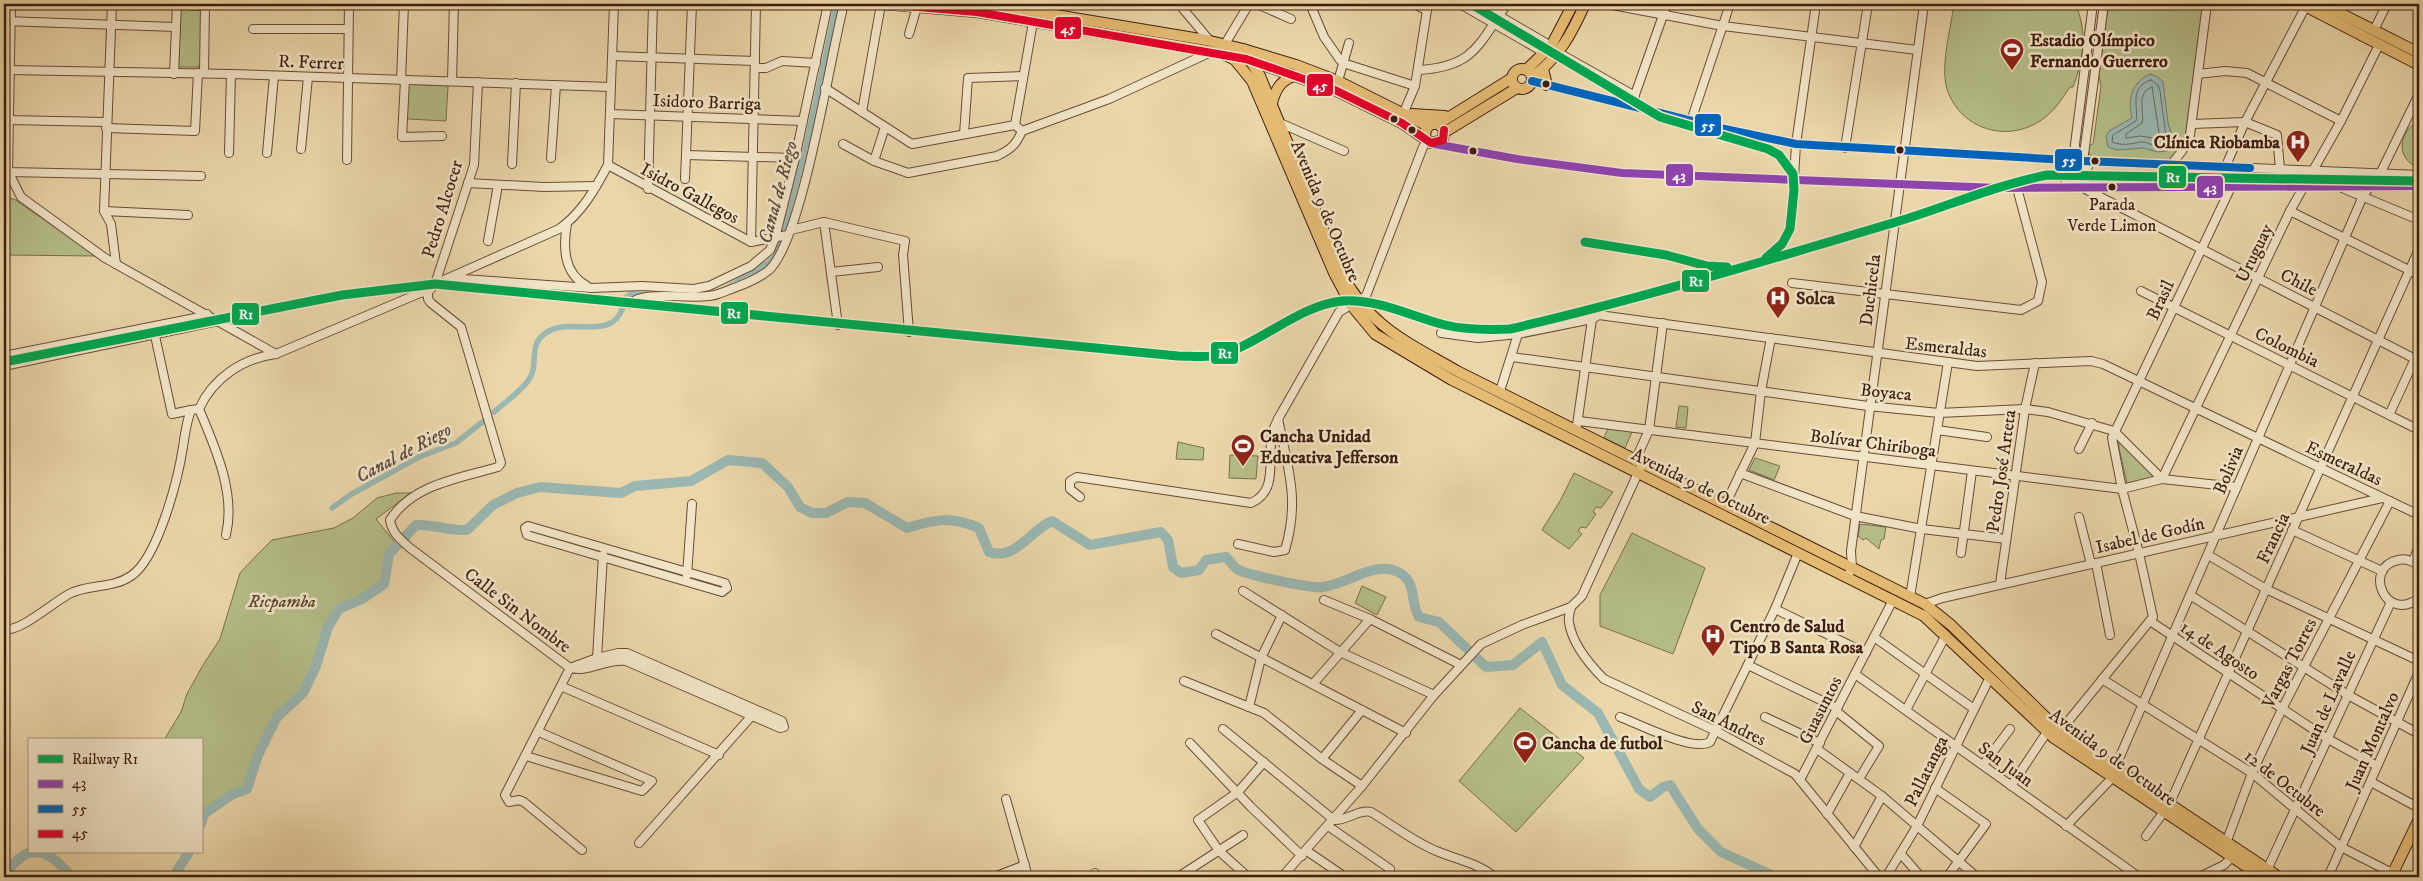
<svg xmlns="http://www.w3.org/2000/svg" width="2423" height="881" font-family="'IM FELL DW Pica',serif">
<rect width="100%" height="100%" fill="#ead6a9"/>
<filter id="stains"><feTurbulence type="fractalNoise" baseFrequency=".004" numOctaves="4"/><feColorMatrix values="0 0 0 0 .2 0 0 0 0 .09 0 0 0 0 .02 0 0 0 .5 -.17"/></filter>
<radialGradient id="worn" r=".72"><stop offset=".6" stop-color="#630" stop-opacity="0"/><stop offset="1" stop-color="#630" stop-opacity=".3"/></radialGradient>
<g fill="#b5be89" stroke="#7a6e4c">
<polygon points="175,4 189,4 189,10 204,11 203,67 172,67"/>
<path d="M1954,4l122,2c12,27 7,54 -3,81h-3c-9,13 -16,25 -30,34 -34,22 -78,8 -92,-29 -9,-23 3,-64 6,-88z"/>
<polygon points="2109,4 2203,4 2186,133 2176,153 2170,160 2092,158 2088,151 2088,145 2093,144 2101,87 2098,70"/>
<polygon points="408,84 448,86 446,121 407,119"/>
<path d="M2419,121v47c-24,-9 -21,-37 0,-47z"/>
<polygon points="4,198 14,199 97,256 4,255"/>
<polygon points="1679,406 1688,407 1686,428 1676,427"/>
<polygon points="1608,428 1633,430 1625,448 1604,438"/>
<polygon points="2119,440 2156,476 2127,483 2119,448"/>
<polygon points="1178,442 1204,448 1203,460 1176,459"/>
<polygon points="1230,455 1258,456 1256,479 1229,478"/>
<polygon points="1755,458 1780,466 1774,480 1749,470"/>
<polygon points="1574,473 1613,492 1601,508 1596,507 1593,512 1596,514 1586,528 1581,527 1578,531 1582,534 1569,549 1542,530 1560,501"/>
<polygon points="396,493 411,493 376,519 397,545 385,555 384,583 357,598 340,605 332,614 325,627 325,639 300,690 279,711 270,725 253,760 245,787 232,793 201,813 201,740 164,740 181,712 187,694 203,665 220,639 240,573 258,554 272,540 334,528 353,518 377,498"/>
<polygon points="1860,524 1886,527 1884,539 1881,540 1879,549 1866,538 1863,540 1858,536"/>
<polygon points="1632,533 1705,568 1673,654 1600,626 1600,595"/>
<polygon points="1362,586 1386,597 1377,615 1355,603"/>
<polygon points="1520,708 1584,758 1516,832 1459,781"/>
</g>
<path fill="#9ab7b1" stroke="#767970" d="M2150,74l8,3 5,5 5,41 5,16 -2,9 -4,3 -10,1 -13,-4 -27,2 -9,-3 -2,-11 3,-5 23,-13c-5,-18 0,-36 18,-44z"/>
<g fill="none" stroke-linecap="round" stroke-linejoin="round">
<g stroke="#6c6a60" stroke-width="1">
<path d="M2151,80l7,5 2,6 7,53c-10,7 -17,-3 -27,-2 -10,2 -18,4 -28,0l1,-7 23,-14c3,-13 -8,-34 15,-41z"/>
<path d="M2152,87l8,52 -20,-3 -14,2v-4l16,-11c3,-11 -7,-30 10,-36z"/>
</g>
<g stroke="#9ab7b1" stroke-width="5.5">
<polyline points="727,288 769,262 775,256 781,242 806,146 836,7"/>
<polyline points="625,298 631,294 647,295"/>
<path d="M494,412c11,-10 25,-19 34,-31 13,-17 -3,-37 21,-50 26,-13 63,10 74,-24"/>
<polyline points="332,508 350,495 419,457 456,443 486,419"/>
</g>
<g stroke="#9ab7b1" stroke-width="10">
<path d="M201,824l3,-10 29,-20 14,-5 11,-34 19,-38 26,-24 13,-27 12,-39 11,-18 23,-10 22,-15 5,-30 27,-29c18,-1 34,6 51,5l26,-25 24,-12 23,-6 81,6 14,-7 56,-5 37,-21 34,3 26,24 12,20 12,6h14l22,-11 17,1 42,25c29,-9 43,-12 72,0l10,24c27,9 41,-22 63,-31l38,24 71,-13 7,8 5,27 8,6 18,-3 7,-10 20,-3c4,4 7,9 11,12 9,6 76,20 86,18 26,-3 52,-28 77,-14 17,10 10,30 19,44l20,5 47,45 27,-2 29,-23 20,43 36,28 41,76 11,8 13,-10 7,-2 28,44 23,23 55,25"/>
<path d="M4,873c7,-6 16,-18 25,-20 18,-4 32,11 42,24"/>
<polyline points="173,877 189,852"/>
</g>
<defs>
<g id="minor">
<polyline points="11,4 8,172 201,176"/>
<polyline points="112,4 104,211 111,224 116,264"/>
<polyline points="1179,4 1210,41"/>
<polyline points="1257,4 1291,19"/>
<polyline points="1310,4 1324,37 1340,60 1343,61"/>
<polyline points="1414,4 1426,10"/>
<polyline points="1460,4 1545,53"/>
<polyline points="1479,4 1551,46"/>
<polyline points="1607,4 1723,26 1917,50"/>
<polyline points="2093,4 2073,160 2076,174 2085,189 2419,361"/>
<polyline points="4,21 176,27"/>
<polyline points="253,29 348,29"/>
<polyline points="2374,30 2387,4"/>
<polyline points="909,34 917,7"/>
<polyline points="1222,49 1249,4"/>
<polyline points="1559,53 1635,96"/>
<polyline points="613,56 755,61"/>
<polyline points="1343,63 1415,86"/>
<polyline points="755,68 766,68 782,61 816,63"/>
<polyline points="9,70 231,74 611,87"/>
<path d="M1418,70c56,-3 60,-25 89,-66"/>
<polyline points="204,73 205,4"/>
<polyline points="174,74 177,4"/>
<polyline points="2198,74 2225,71 2247,73 2341,121"/>
<polyline points="401,80 404,4"/>
<polyline points="405,80 402,137 442,136"/>
<polyline points="452,81 454,4"/>
<polyline points="1338,81 1349,43"/>
<polyline points="1532,81 1720,128 1796,144 2084,161 2419,175"/>
<polyline points="825,88 912,144 1015,125"/>
<polyline points="1631,106 1667,4"/>
<polyline points="862,112 881,4"/>
<polyline points="1404,112 1415,86 1428,4"/>
<polyline points="610,114 803,121"/>
<polyline points="8,120 106,122"/>
<polyline points="1691,121 1730,4"/>
<polyline points="1280,123 1344,151"/>
<polyline points="2192,124 2245,122 2277,135 2280,169"/>
<polyline points="106,128 195,131 198,73"/>
<polyline points="1022,131 1109,99 1211,52"/>
<polyline points="964,134 968,78 1023,76"/>
<path d="M843,144l31,17 34,12 89,-17c13,-6 19,-11 25,-25l-7,-6 18,-103"/>
<polyline points="1435,144 1517,159 1622,173 1998,188 2419,186"/>
<polyline points="1845,148 1868,4"/>
<polyline points="301,149 308,77"/>
<polyline points="229,153 231,74"/>
<polyline points="267,153 274,76"/>
<polyline points="686,155 795,158"/>
<polyline points="551,158 556,85"/>
<path d="M2062,159c9,8 12,19 2,26"/>
<polyline points="347,160 349,4"/>
<polyline points="874,161 885,127"/>
<polyline points="512,164 516,83"/>
<polyline points="608,165 751,242 788,235"/>
<path d="M2089,165c-6,9 -4,18 5,24"/>
<polyline points="2171,165 2182,151 2190,135 2207,4"/>
<polyline points="7,169 21,197 105,258 276,354"/>
<polyline points="2380,174 2419,94"/>
<polyline points="1794,178 1796,144 1816,4"/>
<polyline points="685,179 692,4"/>
<polyline points="468,183 544,187 596,186"/>
<polyline points="2064,187 2075,181 2082,169 2104,4"/>
<polyline points="2342,188 2419,220"/>
<polyline points="648,189 653,4"/>
<polyline points="104,211 188,215"/>
<polyline points="2290,211 2419,275"/>
<polyline points="824,222 838,325"/>
<path d="M567,223c-4,24 -4,50 20,63"/>
<polyline points="791,230 824,222 905,241 903,255 909,332"/>
<polyline points="488,241 498,185"/>
<polyline points="751,242 756,4"/>
<polyline points="831,272 878,267"/>
<polyline points="449,278 591,288 642,286 694,289 709,286 751,266 770,250 775,238 795,158 828,4"/>
<polyline points="1792,283 2021,310 2038,301 2042,282 2017,188"/>
<path d="M435,284l124,-55c23,-16 36,-40 49,-64l6,-161"/>
<polyline points="2141,291 2419,430"/>
<path d="M428,292v7l3,4 30,24 40,136 -3,4c-38,11 -85,17 -108,53 2,13 10,19 20,28l160,120"/>
<path d="M630,304c13,-16 67,-2 88,-10 16,-6 38,-13 51,-24 34,-31 61,-214 75,-266"/>
<polyline points="154,331 172,414 191,410"/>
<polyline points="1441,333 1478,338 1518,334 1592,319 1599,315 1977,366 2091,361 2103,364 2419,515"/>
<polyline points="75,351 218,321"/>
<polyline points="4,356 200,317 207,314"/>
<polyline points="1512,357 1868,406 1939,413 2025,409 2048,412 2114,431 2162,479 2237,487"/>
<polyline points="4,366 75,351 75,347"/>
<polyline points="1500,391 1518,334"/>
<polyline points="2389,415 2419,350"/>
<polyline points="1579,421 2122,489 2162,479 2290,211 2341,121 2379,45"/>
<polyline points="1577,425 1592,319"/>
<polyline points="1937,430 1987,437"/>
<polyline points="2079,449 2092,423"/>
<polyline points="1635,461 1649,430 1663,323"/>
<polyline points="1740,473 1855,516 1922,529 2006,539"/>
<path d="M1080,497l-10,-8v-8l7,-4 174,26c28,-12 16,-44 21,-69 1,-5 4,-10 6,-15l61,-107 27,-16 57,-149 4,-6"/>
<polyline points="1725,505 1755,443 1761,391 1771,338"/>
<polyline points="2079,517 2091,564"/>
<polygon points="528,526 725,583 727,588 722,592 527,535 525,528"/>
<polyline points="2292,530 2382,571"/>
<path d="M226,535c10,-42 -11,-88 -27,-126 14,-31 44,-51 77,-55l144,-61 8,-1 7,-8 39,-119 4,-83"/>
<path d="M1238,544l36,8 11,-2c15,-50 3,-82 -7,-131"/>
<polyline points="1961,553 1972,471"/>
<polyline points="2208,555 2266,589 2419,661"/>
<polyline points="2413,561 2419,546"/>
<polyline points="2096,563 2110,635"/>
<path d="M2419,566c-6,-5 -13,-8 -21,-6 -36,8 -12,64 21,38"/>
<polyline points="687,575 692,504"/>
<polyline points="1847,577 1852,568 1851,551 1924,4"/>
<polyline points="2000,584 2025,409 2035,363"/>
<polyline points="1243,591 1340,652 1434,695"/>
<polyline points="2190,595 2348,695 2419,734"/>
<polyline points="1910,597 1948,362"/>
<polyline points="1324,600 1370,619 1461,665"/>
<polyline points="1925,604 1942,598 2382,498"/>
<path d="M1571,607c-1,4 -3,11 -2,15 3,22 21,43 35,57l112,52 79,43 84,103"/>
<polyline points="1775,609 1866,653"/>
<polyline points="2150,621 2328,739 2377,766"/>
<path d="M4,630c19,0 47,-26 65,-36 18,-10 43,-5 62,-18 27,-18 47,-97 52,-129 2,-13 3,-24 8,-37l8,-1"/>
<polyline points="1216,634 1406,733"/>
<polyline points="1874,637 1974,709"/>
<path d="M618,653h9l155,68 2,6 -4,1 -154,-67c-19,-3 -38,12 -56,7l27,-10z"/>
<polyline points="597,658 603,555"/>
<polyline points="1748,665 1837,708"/>
<polyline points="570,668 505,795 509,802 519,800 524,802 582,850"/>
<polyline points="1855,674 2139,877"/>
<polyline points="2102,679 2252,773 2341,847 2400,877"/>
<polyline points="1184,681 1264,713 1322,759 1362,786"/>
<polyline points="1313,684 1370,619"/>
<polyline points="563,687 719,755"/>
<polyline points="1249,707 1261,658 1282,615"/>
<polyline points="1906,710 1946,635"/>
<polyline points="1836,711 1879,746 1859,779"/>
<path d="M1620,717c19,7 73,35 90,25l65,-133 23,-56"/>
<polyline points="1765,717 1820,743"/>
<path d="M1223,729l111,91c13,1 24,-11 37,-8 22,13 44,31 68,40 20,8 38,11 56,25"/>
<polyline points="2057,735 2153,617 2139,553 2122,489 2112,438 2231,187 2228,161 2245,122 2307,4"/>
<polyline points="1190,743 1251,807 1302,856"/>
<polyline points="1817,749 1882,796 1977,877"/>
<polyline points="526,756 642,791 652,781 539,732"/>
<polyline points="1322,759 1362,710"/>
<polyline points="1983,765 2010,729"/>
<polyline points="2115,768 2363,196 2371,185"/>
<polyline points="1800,780 1893,600"/>
<polyline points="2371,782 2419,808"/>
<polyline points="2011,786 2047,732"/>
<polyline points="1935,788 1986,824 1947,877"/>
<polyline points="1006,799 1028,877"/>
<polyline points="1827,814 1850,773"/>
<polyline points="1328,826 1390,869"/>
<polyline points="2066,826 2112,778"/>
<polyline points="2146,836 2169,805 2419,249"/>
<polyline points="639,843 756,711"/>
<polyline points="2226,843 2252,773 2282,709 2390,501"/>
<polyline points="1854,847 1882,796"/>
<polyline points="1307,851 1345,877"/>
<polyline points="1901,854 1921,877"/>
<polyline points="2267,870 2391,602"/>
<polyline points="1095,873 1096,877"/>
<polyline points="994,877 1025,865"/>
<polyline points="1178,877 1243,835"/>
<polyline points="1248,877 1219,851 1198,820 1238,792 1264,762"/>
<polyline points="1282,877 1362,786 1434,695 1481,644 1522,625 1571,607 1582,596 1642,464"/>
<polyline points="1886,877 1917,826 1990,677"/>
<polyline points="2199,877 2224,865 2231,858"/>
<polyline points="2328,877 2419,672"/>
</g>
<g id="major">
<polyline points="884,4 977,12 1226,54"/>
<polyline points="990,4 1206,40 1243,49 1296,65 1338,81 1428,126"/>
<polyline points="2301,4 2419,65"/>
<polyline points="2322,4 2419,53"/>
<path d="M1243,49l17,27 80,194c28,56 65,71 117,101l468,233 26,21 109,106 219,146"/>
<polyline points="1221,53 1235,60 1252,81 1334,273 1351,305 1375,334 1452,380 1924,616 2054,738 2262,877"/>
<polyline points="1249,60 1335,90 1402,123 1431,143 1443,140 1444,129 1438,124 1431,124 1426,129 1425,137"/>
<circle cx="1522" cy="79" r="10"/>
<polyline points="1543,69 1547,85"/>
<polyline points="1526,70 1551,46 1573,4"/>
<path d="M1532,77c27,-19 40,-44 53,-73"/>
<path d="M1272,103c4,-15 9,-23 24,-28"/>
<polyline points="1412,114 1445,116"/>
<polyline points="1438,124 1512,78"/>
<polyline points="1445,132 1517,88"/>
<polyline points="2391,877 2419,819"/>
</g>
</defs>
<use href="#minor" stroke="#6a4b36" stroke-width="10"/>
<use href="#major" stroke="#3f1d0f" stroke-width="12"/>
<use href="#minor" stroke="#f1e4c7" stroke-width="8"/>
<use href="#major" stroke="#e5bb74" stroke-width="10"/>
<defs>
<polyline id="bus-1" points="1435,144 1517,159 1622,173 1998,188 2419,186"/>
<polyline id="bus-2" points="1532,81 1720,128 1796,144 2084,161 2250,168"/>
<polyline id="bus-3" points="884,4 977,12 1246,59 1335,90 1402,123 1431,143 1443,140 1444,130"/>
</defs>
<use href="#bus-1" stroke="#f1e4c7" stroke-width="11"/>
<use href="#bus-2" stroke="#f1e4c7" stroke-width="11"/>
<use href="#bus-3" stroke="#f1e4c7" stroke-width="11"/>
<use href="#bus-1" stroke="#8e44ad" stroke-width="8"/>
<use href="#bus-2" stroke="#0065bd" stroke-width="8"/>
<use href="#bus-3" stroke="#e4002b" stroke-width="8"/>
<defs>
<g id="rail-1">
<polyline points="1471,4 1660,117 1768,149 1779,155 1793,174 1794,190 1790,229 1782,244 1766,258"/>
<polyline points="1585,242 1666,255 1707,266 1727,267"/>
<path d="M4,362l338,-67 93,-11 743,72c13,0 30,2 42,-1 41,-12 80,-50 122,-54 34,-3 71,16 103,24 22,5 43,5 65,4 130,-30 258,-69 386,-107 50,-15 100,-37 151,-47l372,6"/>
</g>
</defs>
<use href="#rail-1" stroke="#f1e4c7" stroke-width="12"/>
<use href="#rail-1" stroke="#00a651" stroke-width="9"/>
</g>
<defs>
<symbol id="stadium-pin" viewBox="-11 -11 22 30"><path d="M0 17L-7.5 6A9.5 9.5 0 1 1 7.5 6Z" fill="#8f2418" stroke="#f1e4c7"/><path d="M0-5a6.5 5 0 1 0 0 10a6.5 5 0 1 0 0-10ZM-3.5-1.8h7v3.6h-7Z" fill="#fff"/></symbol>
<symbol id="hospital-pin" viewBox="-11 -11 22 30"><path d="M0 17L-7.5 6A9.5 9.5 0 1 1 7.5 6Z" fill="#8f2418" stroke="#f1e4c7"/><path d="M-5-5h3v3.5h4V-5h3V5h-3V1.5h-4V5h-3Z" fill="#fff"/></symbol>
</defs>
<g fill-rule="evenodd">
<use href="#stadium-pin" x="1998" y="36" width="28" height="38"/>
<use href="#hospital-pin" x="2284" y="128" width="28" height="38"/>
<use href="#hospital-pin" x="1764" y="284" width="28" height="38"/>
<use href="#stadium-pin" x="1229" y="432" width="28" height="38"/>
<use href="#hospital-pin" x="1699" y="622" width="28" height="38"/>
<use href="#stadium-pin" x="1511" y="729" width="28" height="38"/>
</g>
<g fill="#3f1d0f" stroke="#f1e4c7" stroke-width="2">
<circle cx="1546" cy="84" r="4.5"/>
<circle cx="1394" cy="119" r="4.5"/>
<circle cx="1412" cy="130" r="4.5"/>
<circle cx="1900" cy="150" r="4.5"/>
<circle cx="1473" cy="151" r="4.5"/>
<circle cx="2095" cy="161" r="4.5"/>
<circle cx="2112" cy="187" r="4.5"/>
</g>
<g text-anchor="middle" stroke-width="5" stroke-linejoin="round" paint-order="stroke">
<g font-size="17" fill="#3f1d0f" stroke="#f1e4c7">
<text x="2112" y="210">Parada<tspan x="2112" dy="21">Verde Limon</tspan></text>
</g>
<g font-size="18" font-weight="bold" fill="#3f1d0f" stroke="#f1e4c7" text-anchor="start">
<text x="2030" y="46">Estadio Olímpico<tspan x="2030" dy="21">Fernando Guerrero</tspan></text>
<text x="2280" y="148" text-anchor="end">Clínica Riobamba</text>
<text x="1796" y="304">Solca</text>
<text x="1260" y="442">Cancha Unidad<tspan x="1260" dy="21">Educativa Jefferson</tspan></text>
<text x="1730" y="632">Centro de Salud<tspan x="1730" dy="21">Tipo B Santa Rosa</tspan></text>
<text x="1542" y="749">Cancha de futbol</text>
</g>
<g font-size="18" fill="#3f1d0f" stroke="#f1e4c7">
<text transform="translate(311 62) rotate(2)" y="6">R. Ferrer</text>
<text transform="translate(707 102) rotate(2)" y="6">Isidoro Barriga</text>
<text transform="translate(690 193) rotate(28)" y="6">Isidro Gallegos</text>
<text transform="translate(442 209) rotate(-73)" y="6">Pedro Alcocer</text>
<text transform="translate(1326 211) rotate(67)" y="6">Avenida 9 de Octubre</text>
<text transform="translate(2254 253) rotate(-64)" y="6">Uruguay</text>
<text transform="translate(2299 282) rotate(27)" y="6">Chile</text>
<text transform="translate(1870 290) rotate(-83)" y="6">Duchicela</text>
<text transform="translate(2160 300) rotate(-65)" y="6">Brasil</text>
<text transform="translate(1946 347) rotate(6)" y="6">Esmeraldas</text>
<text transform="translate(2287 347) rotate(26)" y="6">Colombia</text>
<text transform="translate(1886 392) rotate(6)" y="6">Boyaca</text>
<text transform="translate(1873 443) rotate(7)" y="6">Bolívar Chiriboga</text>
<text transform="translate(2344 463) rotate(25)" y="6">Esmeraldas</text>
<text transform="translate(2228 470) rotate(-67)" y="6">Bolivia</text>
<text transform="translate(2001 471) rotate(-82)" y="6">Pedro José Arteta</text>
<text transform="translate(1701 486) rotate(26)" y="6">Avenida 9 de Octubre</text>
<text transform="translate(2150 535) rotate(-13)" y="6">Isabel de Godín</text>
<text transform="translate(2273 538) rotate(-65)" y="6">Francia</text>
<text transform="translate(518 610) rotate(37)" y="6">Calle Sin Nombre</text>
<text transform="translate(2220 650) rotate(34)" y="6">14 de Agosto</text>
<text transform="translate(2289 663) rotate(-63)" y="6">Vargas Torres</text>
<text transform="translate(2328 702) rotate(-66)" y="6">Juan de Lavalle</text>
<text transform="translate(1820 710) rotate(-63)" y="6">Guasuntos</text>
<text transform="translate(1729 723) rotate(26)" y="6">San Andres</text>
<text transform="translate(2372 741) rotate(-66)" y="6">Juan Montalvo</text>
<text transform="translate(2113 757) rotate(36)" y="6">Avenida 9 de Octubre</text>
<text transform="translate(2006 764) rotate(36)" y="6">San Juan</text>
<text transform="translate(1926 771) rotate(-64)" y="6">Pallatanga</text>
<text transform="translate(2285 783) rotate(38)" y="6">12 de Octubre</text>
</g>
<g font-size="18" font-style="italic" fill="#5c452e" stroke="#f1e4c7">
<text x="282" y="607">Ricpamba</text>
</g>
<g font-size="19" font-style="italic" fill="#5a4b40" stroke="#f1e4c7">
<text transform="translate(777 192) rotate(-75)" y="7">Canal de Riego</text>
<text transform="translate(403 452) rotate(-28)" y="7">Canal de Riego</text>
</g>
</g>
<g stroke="#f1e4c7" stroke-width="2">
<rect x="1054" y="16" width="28" height="24" rx="5" fill="#e4002b"/>
<rect x="1306" y="73" width="28" height="24" rx="5" fill="#e4002b"/>
<rect x="1694" y="113" width="28" height="24" rx="5" fill="#0065bd"/>
<rect x="2054" y="148" width="29" height="24" rx="5" fill="#0065bd"/>
<rect x="1665" y="163" width="29" height="24" rx="5" fill="#8e44ad"/>
<rect x="2158" y="165" width="29" height="24" rx="5" fill="#00a651"/>
<rect x="2196" y="175" width="28" height="24" rx="5" fill="#8e44ad"/>
<rect x="1681" y="269" width="29" height="24" rx="5" fill="#00a651"/>
<rect x="720" y="301" width="29" height="24" rx="5" fill="#00a651"/>
<rect x="231" y="302" width="29" height="24" rx="5" fill="#00a651"/>
<rect x="1210" y="341" width="29" height="24" rx="5" fill="#00a651"/>
</g>
<g font-size="14" text-anchor="middle" font-weight="bold" fill="#fff">
<text x="1068" y="33">45</text>
<text x="1320" y="90">45</text>
<text x="1708" y="130">55</text>
<text x="2069" y="165">55</text>
<text x="1679" y="180">43</text>
<text x="2173" y="182">R1</text>
<text x="2210" y="192">43</text>
<text x="1696" y="286">R1</text>
<text x="734" y="318">R1</text>
<text x="246" y="319">R1</text>
<text x="1225" y="358">R1</text>
</g>
<rect width="2423" height="881" fill="none" stroke="#ead6a9" stroke-width="20"/>
<rect x="5" y="5" width="2413" height="871" fill="none" stroke="#3f1d0f" stroke-width="2.5"/>
<rect x="10" y="10" width="2403" height="861" fill="none" stroke="#3f1d0f"/>
<rect x="28" y="738" width="175" height="115" fill="#f1e4c7" stroke="#aa947d"/>
<rect x="38" y="755" width="25" height="8" fill="#00a651" stroke="#aa947d"/>
<text x="72" y="764" font-size="15" fill="#3f1d0f">Railway R1</text>
<rect x="38" y="780" width="25" height="8" fill="#8e44ad" stroke="#aa947d"/>
<text x="72" y="788" font-size="15" fill="#3f1d0f">43</text>
<rect x="38" y="805" width="25" height="8" fill="#0065bd" stroke="#aa947d"/>
<text x="72" y="814" font-size="15" fill="#3f1d0f">55</text>
<rect x="38" y="830" width="25" height="8" fill="#e4002b" stroke="#aa947d"/>
<text x="72" y="838" font-size="15" fill="#3f1d0f">45</text>
<rect width="100%" height="100%" filter="url(#stains)"/>
<rect width="100%" height="100%" fill="url(#worn)"/>
</svg>
